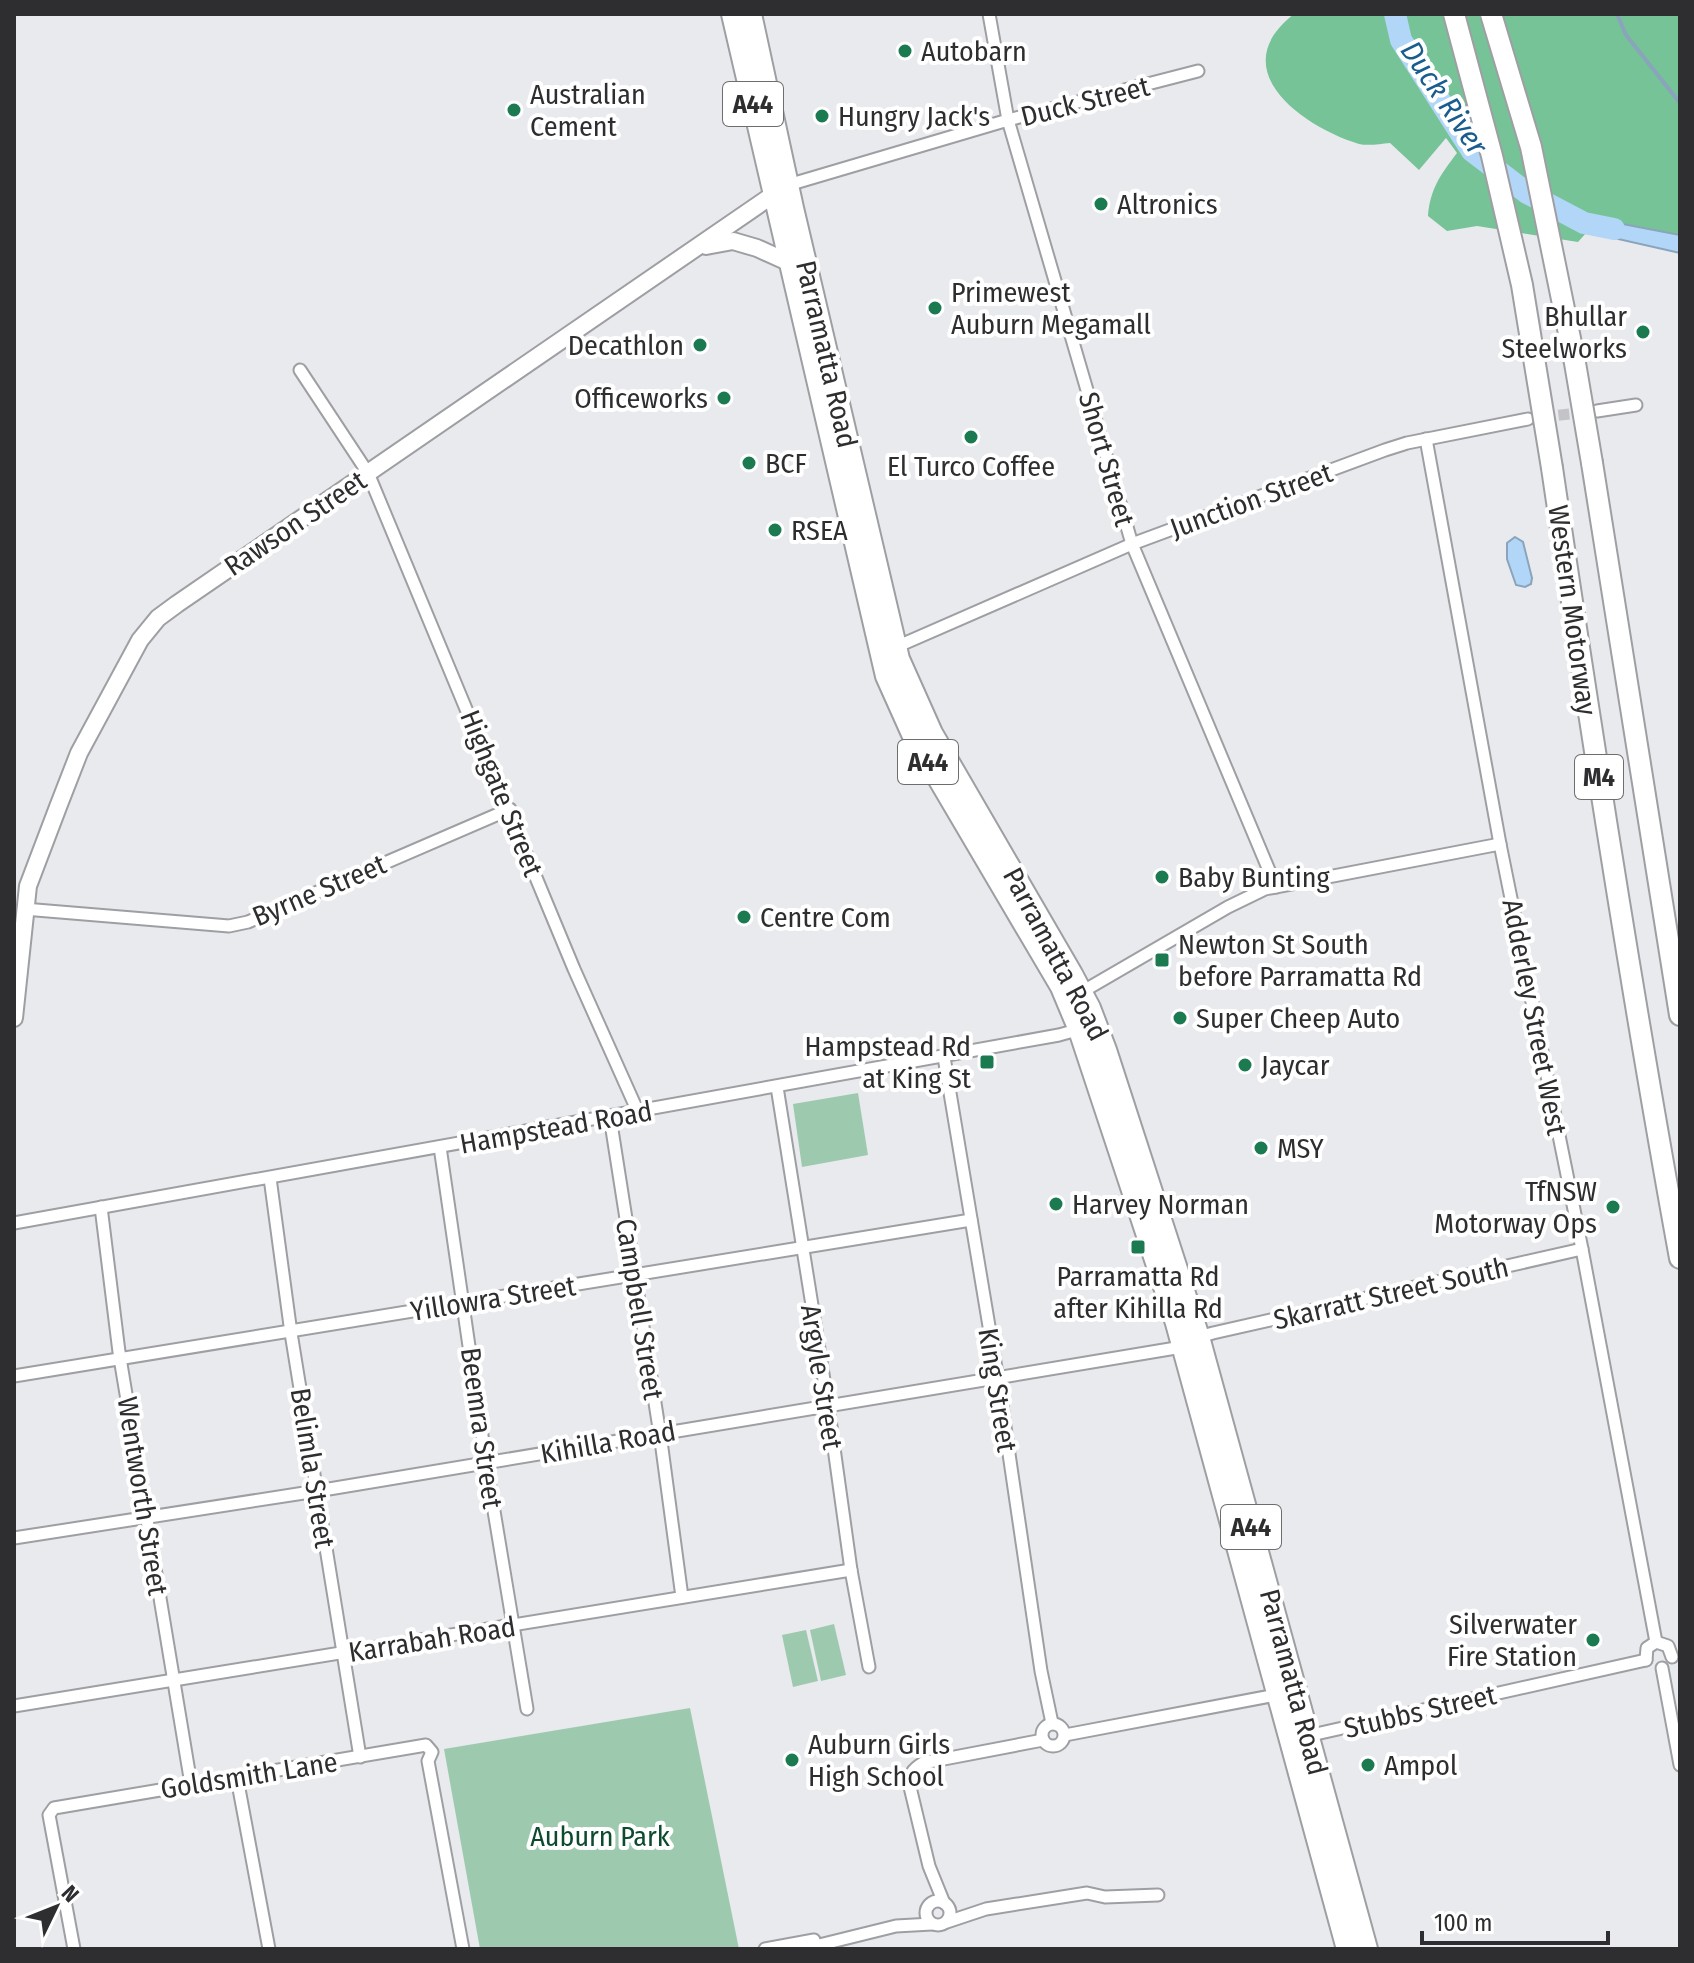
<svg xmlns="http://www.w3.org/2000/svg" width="1694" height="1963" font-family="'Fira Sans Condensed',sans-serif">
<rect width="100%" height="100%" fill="#e9eaee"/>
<g fill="#9dcaaf">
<polygon points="858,1093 868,1155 802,1167 793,1104"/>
<polygon points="834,1624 846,1675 821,1681 810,1630"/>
<polygon points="806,1630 818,1681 793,1687 782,1635"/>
<polygon points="690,1708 739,1949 480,1949 444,1749"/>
</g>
<path fill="#76c397" d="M1294,14h386v221l-98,-19 5,16 -9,10 -101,-16 -30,5 -19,-15c2,-27 13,-42 29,-63l-11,-15 -27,32 -29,-27c-10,1 -22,3 -31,1 -58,-18 -136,-75 -65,-130z"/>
<g fill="#b1d6f7" stroke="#8aa4bb" stroke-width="2">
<polygon points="1581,216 1680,235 1680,253 1587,232"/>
<polygon points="1515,537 1523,542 1532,578 1531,584 1525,587 1516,585 1507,559 1507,543"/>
</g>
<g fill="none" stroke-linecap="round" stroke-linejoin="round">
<polyline stroke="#8aa4bb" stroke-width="4" points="1617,14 1626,35 1680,103"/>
<polyline stroke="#b1d6f7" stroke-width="22" points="1395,14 1401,40 1472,151 1527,193 1584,223 1614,229"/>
<polyline stroke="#c4c4c8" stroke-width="11" stroke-dasharray="11 5.5" stroke-linecap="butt" points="1542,417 1588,412"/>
<defs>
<g id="street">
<polyline points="989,14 1008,120 1132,544 1276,887"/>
<polyline points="788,185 1008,120 1198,71"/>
<polyline points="300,370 368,473 574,969 638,1112"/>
<polyline points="1597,411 1636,405"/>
<polyline points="1426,439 1500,844 1582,1249 1656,1642"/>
<polyline points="896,647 1132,544 1385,450 1407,443 1528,419"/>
<polyline points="24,909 229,926 248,922 510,809"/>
<polyline points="1080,993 1228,907 1265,889 1500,844"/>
<polyline points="944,1057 999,1386 1041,1671 1052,1723"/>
<polyline points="777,1087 828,1405 851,1570 869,1667"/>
<polyline points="610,1117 661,1441 682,1597"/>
<polyline points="440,1147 486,1463 527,1709"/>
<polyline points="270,1178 291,1333 360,1757"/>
<polyline points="101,1207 119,1352 191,1784"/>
<polyline points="14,1223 1059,1035 1084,1028"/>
<polyline points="14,1376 971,1220"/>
<polyline points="14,1538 317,1491 1182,1347 1199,1337 1213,1333 1582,1249"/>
<polyline points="1646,1660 1647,1648 1656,1642 1668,1646 1672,1657"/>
<polyline points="1662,1668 1680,1765"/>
<polyline points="14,1706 851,1570"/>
<circle cx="1053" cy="1735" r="11"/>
<polyline points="1065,1735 1276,1695"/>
<polyline points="1307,1736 1646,1660"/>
<polyline points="237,1778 269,1949"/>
<circle cx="938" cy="1913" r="12"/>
<path d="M944,1903l-15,-37 -19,-79c-2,-12 3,-18 13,-24l120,-23"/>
<polyline points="947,1922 986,1909 1087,1893 1105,1897 1158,1895"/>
<polyline points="74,1949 49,1815 54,1808 426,1745 432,1752 428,1761 463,1949"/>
<polyline points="765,1949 814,1940"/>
<polyline points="803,1949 896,1926 932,1924"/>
</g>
<g id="secondary">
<polyline points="706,246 733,241 757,248 788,262"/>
<polyline points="14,1018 28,886 58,807 79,753 140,640 158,618 177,604 783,188"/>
</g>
<g id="highway">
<polyline points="732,14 886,676 912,734 1061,987 1079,1030 1176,1323 1347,1949"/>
<polyline points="751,14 793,208 899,659 932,733 1072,974 1090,1008 1106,1050 1199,1337 1367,1949"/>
<polyline points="1592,463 1680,1015"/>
<path d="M1552,468c39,264 80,527 128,790"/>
</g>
</defs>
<use href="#street" stroke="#9e9fa3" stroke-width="15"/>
<use href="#secondary" stroke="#9e9fa3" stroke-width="20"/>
<use href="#highway" stroke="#9e9fa3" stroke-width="24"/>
<use href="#street" stroke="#fff" stroke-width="11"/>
<use href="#secondary" stroke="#fff" stroke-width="16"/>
<use href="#highway" stroke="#fff" stroke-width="20"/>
<defs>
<g id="highway-bridge">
<polyline points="1454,14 1492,156 1522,285 1552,468"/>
<polyline points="1491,14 1531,147 1575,363 1592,463"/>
</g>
</defs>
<use href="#highway-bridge" stroke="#9e9fa3" stroke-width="24" stroke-linecap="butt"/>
<use href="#highway-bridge" stroke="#fff" stroke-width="20"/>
</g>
<g fill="#1b7a50" stroke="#fff" stroke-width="3">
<circle cx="905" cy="51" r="8"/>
<circle cx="514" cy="110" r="8"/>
<circle cx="822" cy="116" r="8"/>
<circle cx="1101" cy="204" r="8"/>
<circle cx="935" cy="308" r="8"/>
<circle cx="1643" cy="332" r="8"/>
<circle cx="700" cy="345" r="8"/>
<circle cx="724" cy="398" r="8"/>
<circle cx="971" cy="437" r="8"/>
<circle cx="749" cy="463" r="8"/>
<circle cx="775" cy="530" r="8"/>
<circle cx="1162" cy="877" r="8"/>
<circle cx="744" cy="917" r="8"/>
<rect x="1154" y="952" width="16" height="16" rx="4"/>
<circle cx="1180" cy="1018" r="8"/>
<rect x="979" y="1054" width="16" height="16" rx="4"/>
<circle cx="1245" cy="1065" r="8"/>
<circle cx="1261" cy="1148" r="8"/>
<circle cx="1056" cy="1204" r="8"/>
<circle cx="1613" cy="1207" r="8"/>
<rect x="1130" y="1239" width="16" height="16" rx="4"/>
<circle cx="1593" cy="1640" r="8"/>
<circle cx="792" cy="1760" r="8"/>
<circle cx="1368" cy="1765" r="8"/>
</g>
<g text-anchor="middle" stroke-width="8" stroke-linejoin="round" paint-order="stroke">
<g fill="#fff" stroke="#6d6d6e" stroke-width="2">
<rect x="723" y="82" width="60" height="44" rx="6"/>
<rect x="898" y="740" width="60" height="44" rx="6"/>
<rect x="1575" y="755" width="48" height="44" rx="6"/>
<rect x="1221" y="1505" width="60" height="44" rx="6"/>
</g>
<g font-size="26" font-weight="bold" fill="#2e2e30">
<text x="753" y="113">A44</text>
<text x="928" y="771">A44</text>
<text x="1599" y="786">M4</text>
<text x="1251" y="1536">A44</text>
</g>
<g font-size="28" fill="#2e2e30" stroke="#fff" text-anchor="start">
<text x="921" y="61">Autobarn</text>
<text x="530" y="104">Australian<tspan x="530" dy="32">Cement</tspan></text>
<text x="838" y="126">Hungry Jack's</text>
<text x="1117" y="214">Altronics</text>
<text x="951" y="302">Primewest<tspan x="951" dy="32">Auburn Megamall</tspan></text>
<text x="1627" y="326" text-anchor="end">Bhullar<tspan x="1627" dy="32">Steelworks</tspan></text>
<text x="684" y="355" text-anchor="end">Decathlon</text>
<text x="708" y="408" text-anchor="end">Officeworks</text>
<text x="765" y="473">BCF</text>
<text x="971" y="476" text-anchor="middle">El Turco Coffee</text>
<text x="791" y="540">RSEA</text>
<text x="1178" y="887">Baby Bunting</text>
<text x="760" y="927">Centre Com</text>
<text x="1178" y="954">Newton St South<tspan x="1178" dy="32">before Parramatta Rd</tspan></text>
<text x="1196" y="1028">Super Cheep Auto</text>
<text x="971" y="1056" text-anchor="end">Hampstead Rd<tspan x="971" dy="32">at King St</tspan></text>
<text x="1261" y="1075">Jaycar</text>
<text x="1277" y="1158">MSY</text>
<text x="1597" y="1201" text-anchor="end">TfNSW<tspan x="1597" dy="32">Motorway Ops</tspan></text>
<text x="1072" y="1214">Harvey Norman</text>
<text x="1138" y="1286" text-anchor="middle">Parramatta Rd<tspan x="1138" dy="32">after Kihilla Rd</tspan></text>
<text x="1577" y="1634" text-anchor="end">Silverwater<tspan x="1577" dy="32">Fire Station</tspan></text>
<text x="808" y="1754">Auburn Girls<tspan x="808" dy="32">High School</tspan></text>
<text x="1384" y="1775">Ampol</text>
</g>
<g font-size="28" fill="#2e2e30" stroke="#fff">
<text transform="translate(1085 101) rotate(-14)" y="10">Duck Street</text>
<text transform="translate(827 354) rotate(77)" y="10">Parramatta Road</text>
<text transform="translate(1107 459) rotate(74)" y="10">Short Street</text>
<text transform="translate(1251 500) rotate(-20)" y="10">Junction Street</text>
<text transform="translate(295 523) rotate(-34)" y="10">Rawson Street</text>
<text transform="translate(1573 610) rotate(82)" y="10">Western Motorway</text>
<text transform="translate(502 793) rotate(68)" y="10">Highgate Street</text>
<text transform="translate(319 890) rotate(-23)" y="10">Byrne Street</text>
<text transform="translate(1056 954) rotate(62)" y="10">Parramatta Road</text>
<text transform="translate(1535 1017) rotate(79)" y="10">Adderley Street West</text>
<text transform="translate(556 1127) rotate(-10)" y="10">Hampstead Road</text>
<text transform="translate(1391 1293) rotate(-13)" y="10">Skarratt Street South</text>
<text transform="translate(493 1298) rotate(-9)" y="10">Yillowra Street</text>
<text transform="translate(640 1309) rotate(81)" y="10">Campbell Street</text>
<text transform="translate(822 1377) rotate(81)" y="10">Argyle Street</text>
<text transform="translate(998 1390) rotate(81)" y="10">King Street</text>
<text transform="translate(482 1428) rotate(82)" y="10">Beemra Street</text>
<text transform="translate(608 1442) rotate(-10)" y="10">Kihilla Road</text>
<text transform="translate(313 1468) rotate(81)" y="10">Belimla Street</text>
<text transform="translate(143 1496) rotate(81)" y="10">Wentworth Street</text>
<text transform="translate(432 1639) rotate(-9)" y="10">Karrabah Road</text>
<text transform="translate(1294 1682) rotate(75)" y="10">Parramatta Road</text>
<text transform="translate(1420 1711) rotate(-13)" y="10">Stubbs Street</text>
<text transform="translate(249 1775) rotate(-9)" y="10">Goldsmith Lane</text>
</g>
<g font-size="28" fill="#0d4a2e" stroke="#fff">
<text x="600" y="1846">Auburn Park</text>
</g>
<g font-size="30" font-style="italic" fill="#195c8e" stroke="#fff">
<text transform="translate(1444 98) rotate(56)" y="10">Duck River</text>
</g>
</g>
<rect width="1694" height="1963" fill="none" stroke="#2e2e30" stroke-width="32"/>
<g transform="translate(56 1907) rotate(47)" stroke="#ffffff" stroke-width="6" paint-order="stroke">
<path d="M0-6L14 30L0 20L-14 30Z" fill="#2e2e30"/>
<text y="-12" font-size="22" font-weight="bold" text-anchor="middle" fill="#2e2e30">N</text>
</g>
<path d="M1422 1931v12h186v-12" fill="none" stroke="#2e2e30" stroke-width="4"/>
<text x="1434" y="1931" font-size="24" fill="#2e2e30" stroke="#ffffff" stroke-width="6" paint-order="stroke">100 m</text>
</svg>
